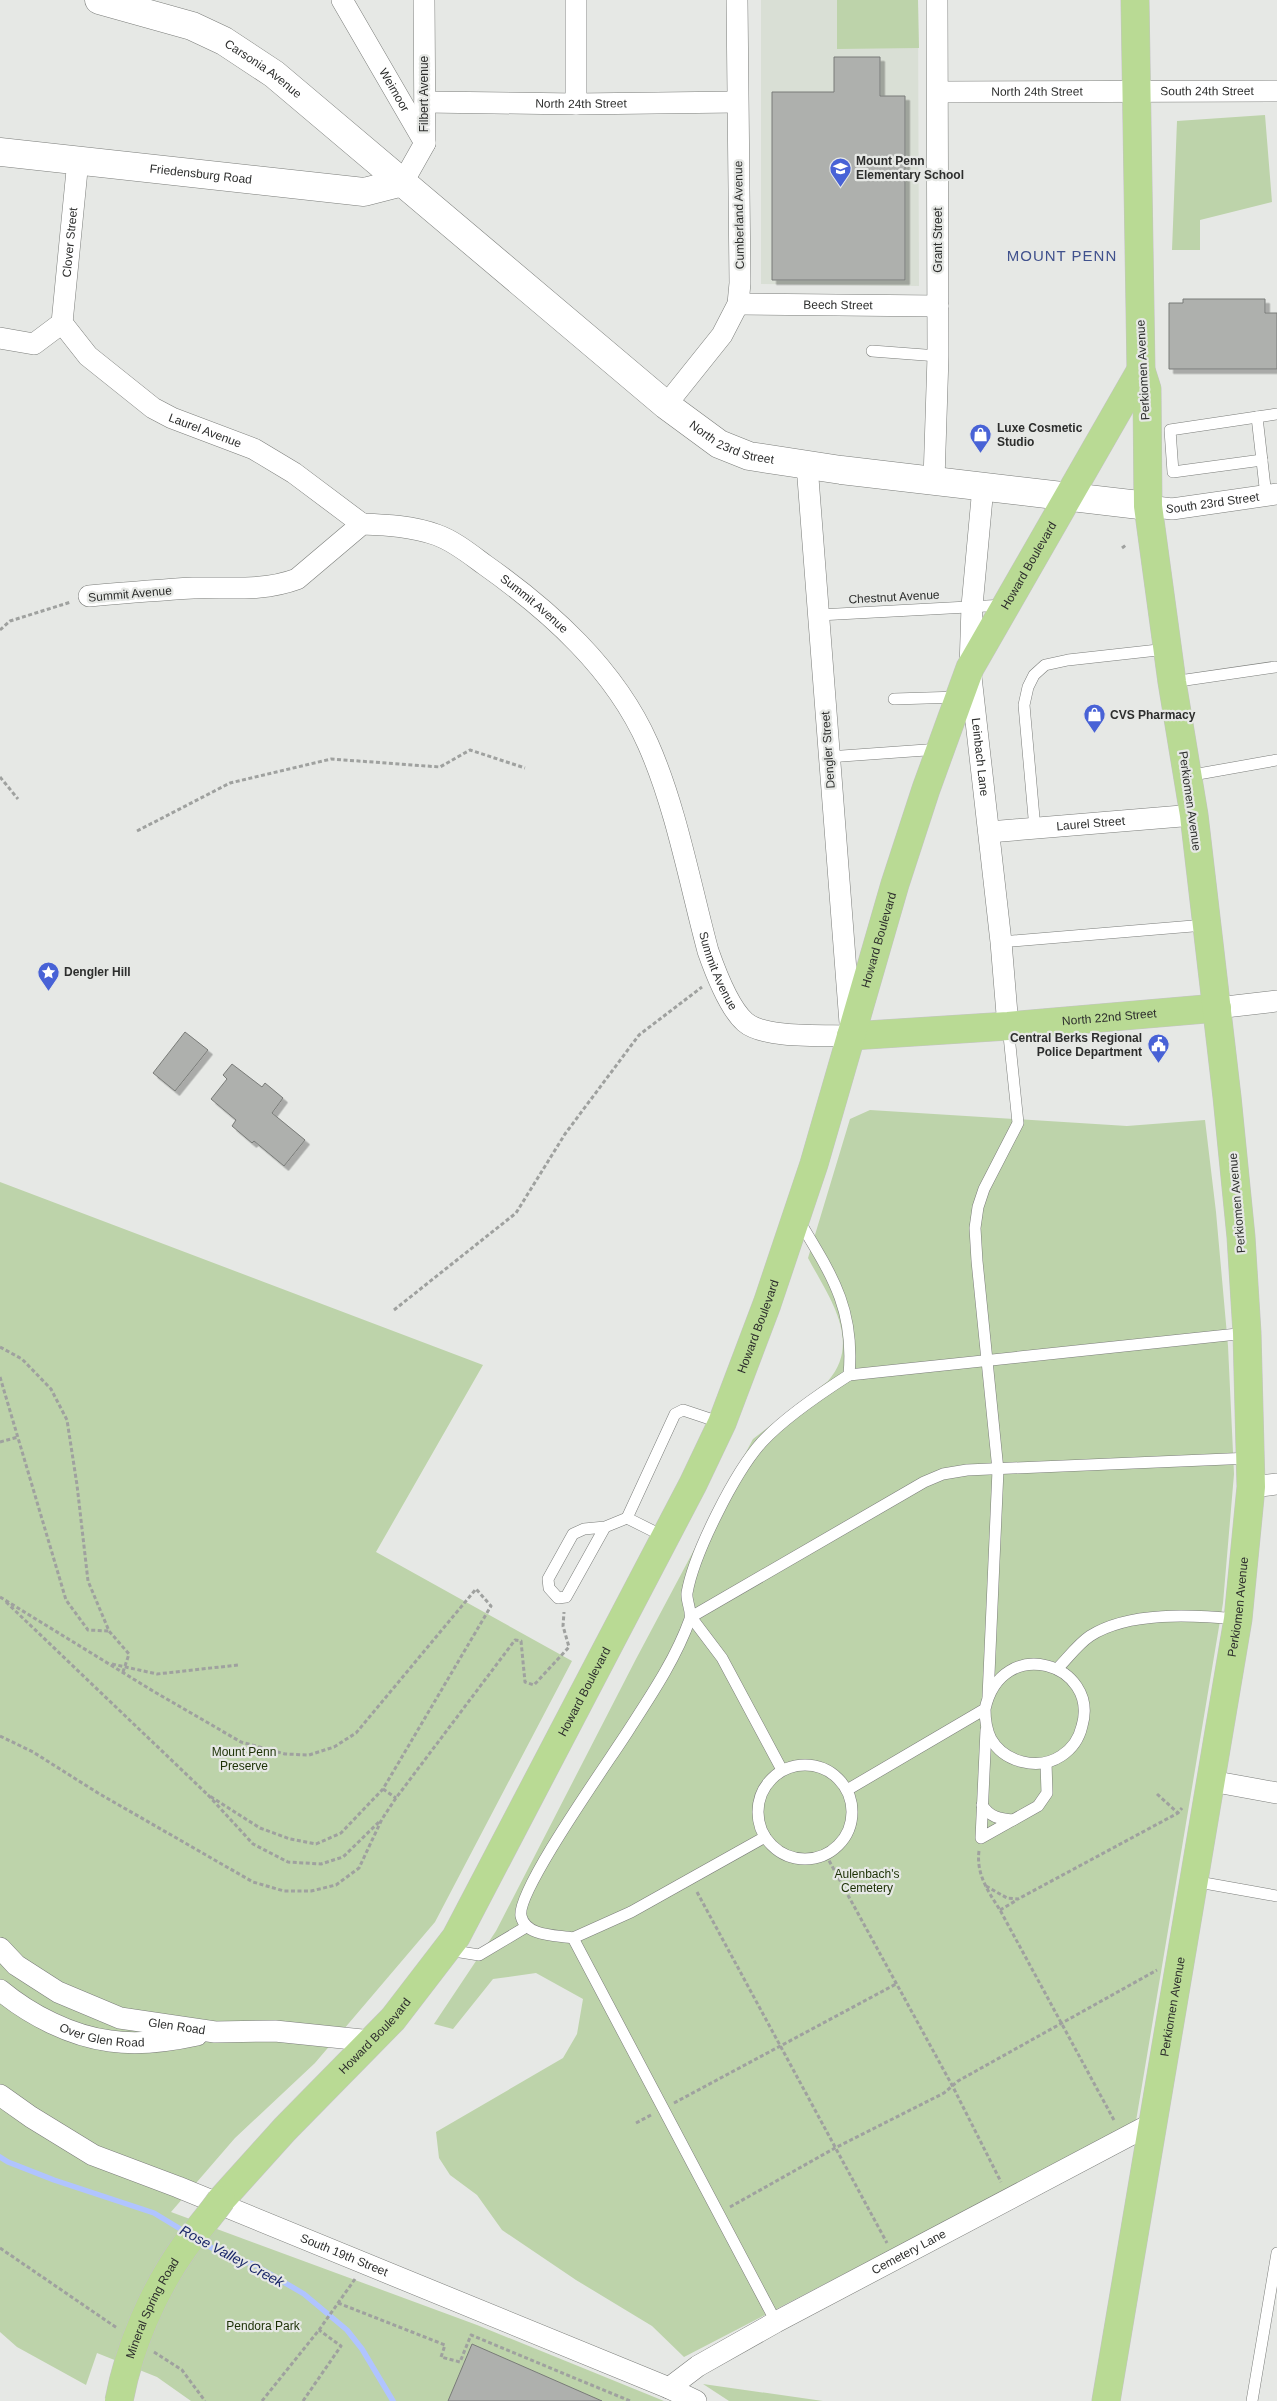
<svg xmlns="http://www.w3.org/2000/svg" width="1277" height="2401" font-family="Arial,sans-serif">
<defs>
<filter id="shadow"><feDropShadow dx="4.5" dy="4.5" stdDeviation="0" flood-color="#0004"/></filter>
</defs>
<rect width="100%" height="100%" fill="#e6e8e5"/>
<polygon fill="#d9dfd5" points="761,0 918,0 919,286 761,284"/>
<g fill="#bdd3aa">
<polygon points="837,0 918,0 919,48 837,49"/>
<polygon points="1265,115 1272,202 1200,220 1200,250 1172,250 1177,121"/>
<path d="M870,1110l257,16 78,-6 11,92 12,134 6,128 -11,129 -87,518 -5,4 -447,232 -32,-31 -76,-46 -74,-50 -25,-35 -27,-20 -11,-17 -3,-26 127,-74 14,-24 6,-35 -47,-26 -43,6 -40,50 -19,-5 62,-93 140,-272 117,-220 75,-58c35,-40 0,-85 -20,-123l42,-139z"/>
<polygon points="0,1182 483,1365 376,1552 572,1661 435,1922 315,2063 235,2138 171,2212 477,2325 664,2401 191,2401 157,2377 97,2353 86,2385 17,2347 0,2332"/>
<polygon points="703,2384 823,2401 729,2401"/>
</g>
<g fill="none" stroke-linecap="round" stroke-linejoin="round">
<g stroke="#b0c4ff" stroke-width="5.5">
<polyline points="0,2157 8,2162 54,2180 154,2213 187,2233"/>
<polyline points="199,2241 233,2259 253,2264 304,2294 347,2330 362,2349 393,2401"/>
</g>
</g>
<g fill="#aeb0ad" stroke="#797b78" filter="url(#shadow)">
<polygon points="834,57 880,57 880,96 905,96 905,280 772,280 772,92 834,92"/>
<polygon points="1183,299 1265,299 1265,313 1277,313 1277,369 1169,369 1169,303 1183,303"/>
<polygon points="185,1032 208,1050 175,1091 153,1073"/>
<polygon points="232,1064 262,1087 265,1083 283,1098 272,1113 305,1140 284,1166 254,1141 252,1143 232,1126 236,1120 211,1099 227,1079 223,1075"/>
<polygon points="472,2344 602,2401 448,2401"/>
</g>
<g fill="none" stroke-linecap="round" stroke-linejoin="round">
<defs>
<g id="lane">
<polyline points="872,351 938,356"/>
<polyline points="1257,417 1170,430 1173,472 1262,460"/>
<polyline points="1266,496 1257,417 1277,414"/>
<polyline points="819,615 1005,605"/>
<polyline points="1172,682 1275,667"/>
<polyline points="894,699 959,697"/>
<polyline points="828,757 940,749"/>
<polyline points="1187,776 1277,760"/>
<polyline points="1035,829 1024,705 1028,687 1034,675 1045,665 1068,660 1167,649"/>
<polyline points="1001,942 1205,925"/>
<polyline points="849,1375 1247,1333"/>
<polyline points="627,1518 665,1537"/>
<polyline points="605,1527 566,1597 558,1598 549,1588 548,1579 573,1534 584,1529 605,1527 627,1518 675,1414 683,1410 722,1423"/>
<path d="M1057,1669c10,-10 21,-25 33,-33 39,-25 103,-21 148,-17"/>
<polyline points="988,1697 998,1470 977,1261 975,1228 978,1207 984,1189 1018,1123 1008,1026"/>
<polyline points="986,1730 981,1838 1038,1806 1047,1793 1046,1763"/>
<circle cx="805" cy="1812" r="47"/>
<polyline points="782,1770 722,1658 691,1617 924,1482 943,1474 967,1470 1251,1458"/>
<path d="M847,1790l138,-81c17,-76 115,-45 97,17 -3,13 -10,23 -21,30 -23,15 -57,6 -70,-17 -5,-10 -6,-19 -6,-30"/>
<path d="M982,1805c8,12 17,14 31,15"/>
<polyline points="765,1837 631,1912 573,1938 776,2322"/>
<polyline points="1193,1881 1277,1896"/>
<path d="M573,1938c-17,-3 -47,-1 -52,-22 -5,-25 91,-159 109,-188 22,-34 46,-70 60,-109 2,-8 -4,-18 -3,-26 7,-40 48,-121 75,-151 23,-25 59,-49 87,-67 6,-67 -18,-101 -51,-156"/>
<polyline points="448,1950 479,1955 526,1927"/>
<polyline points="1252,2401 1277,2253"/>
</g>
<g id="street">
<path id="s1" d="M342,0l83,143"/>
<polyline points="576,0 576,104"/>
<path id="s2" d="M938,92l339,-1"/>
<path id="s3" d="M425,102l151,2 161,-2"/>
<polyline points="403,182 425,143 424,0"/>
<path id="s4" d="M738,304l200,2"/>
<path id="s5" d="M62,323l26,33 65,52 19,10 82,31 40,24 68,51"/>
<path id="s6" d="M62,323l16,-163"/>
<polyline points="0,338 34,344 62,323"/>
<polyline points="666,405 722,335 738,304 740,283 737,0"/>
<polyline points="934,480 938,356 937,0"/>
<path id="s7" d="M983,487l-11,119 -2,62 31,274 7,84"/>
<path id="s8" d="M1148,506l24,3 105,-15"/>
<path id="s9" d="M89,596c34,-3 69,-6 104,-8 35,-1 69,4 104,-9l65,-55c25,1 50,2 75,11 17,6 33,19 48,30 65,46 130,104 163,179 28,63 42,140 60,207 7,20 21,57 37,71 19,17 81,13 106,14l-44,-571"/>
<path id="s10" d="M989,832l205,-17"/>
<polyline points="1217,1008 1277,1001"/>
<polyline points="1251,1487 1277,1484"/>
<polyline points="1211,1781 1277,1793"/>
<path id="s11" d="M0,1948l16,17 42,27 62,26 95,14 60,-1 97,10"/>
<path id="s12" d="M0,1990c30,25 71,46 110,51 28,4 60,0 87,-6"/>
<path id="s13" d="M0,2095l31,22 62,38 85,32 491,201 27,13"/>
<path id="s14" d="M669,2388l29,-22 78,-44 377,-199"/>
</g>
<g id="secondary">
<path id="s15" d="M99,0l93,26 32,15 50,33 392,331 53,39 30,12 92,14 307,36"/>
<path id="s16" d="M0,152l364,40 39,-10"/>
</g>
<g id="primary">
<path id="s17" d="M851,1036l157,-10 209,-18"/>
<path id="s18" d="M221,2200l64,-71 108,-110 63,-82 237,-453 29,-61 45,-119 47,-140 81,-280 31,-95 44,-121 171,-298"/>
<path id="s19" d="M1106,2401l132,-782 13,-132 -4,-154 -6,-96 -14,-140 -33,-282 -22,-133 -24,-176 -1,-117 -6,-19 -6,-370"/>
</g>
</defs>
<use href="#lane" stroke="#7b7d7a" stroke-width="12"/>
<use href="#street" stroke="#7b7d7a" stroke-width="22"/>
<use href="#secondary" stroke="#7b7d7a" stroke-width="29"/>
<use href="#primary" stroke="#c4c4c4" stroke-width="29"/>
<g stroke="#9fa19f" stroke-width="3" stroke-dasharray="4 2.5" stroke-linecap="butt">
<polyline points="1122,548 1126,545"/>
<polyline points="0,630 10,621 71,602"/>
<polyline points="0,777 18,799"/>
<polyline points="137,831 230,783 331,759 440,767 470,750 525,768"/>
<polyline points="394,1310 516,1213 565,1134 639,1035 702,987"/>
<polyline points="0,1347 22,1359 51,1389 67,1420 77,1485 88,1581 109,1631 129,1654 123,1672"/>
<polyline points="0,1377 66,1600 88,1630 109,1631"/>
<polyline points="0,1442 18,1437"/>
<polyline points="0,1597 153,1691 241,1742 285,1754 309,1755 334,1747 356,1733 476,1589 491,1606 383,1789 341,1833 316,1844 290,1839 260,1828 208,1795"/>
<polyline points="6,1602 208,1795 253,1844 288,1862 321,1864 343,1857 380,1821"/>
<polyline points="112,1664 157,1674 238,1665"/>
<polyline points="0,1736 33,1752 98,1793 253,1882 284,1891 311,1891 336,1885 359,1868 382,1819 396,1798 515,1640 521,1641 525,1682 534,1685 569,1647 563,1626 564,1612"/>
<polyline points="383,1789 396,1798"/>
<polyline points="1157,1794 1178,1813"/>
<path d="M979,1851c-3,23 9,40 21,59l115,212"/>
<polyline points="826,1855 953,2087 1001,2182"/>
<polyline points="986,1886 1007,1898 1018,1899 1178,1813 1182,1808"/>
<polyline points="697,1892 887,2243"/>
<polyline points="1000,1910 1017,1900"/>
<polyline points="674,2103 896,1984"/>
<polyline points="636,2123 651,2115"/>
<polyline points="730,2207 835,2148 944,2093 958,2081 1157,1970"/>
<polyline points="0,2248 117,2328"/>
<polyline points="338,2303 445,2345 441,2357 460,2362 471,2335 630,2401"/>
<polyline points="154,2352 182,2370 205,2401"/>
<polyline points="262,2401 319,2330 355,2279"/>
<polyline points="303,2401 341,2346 319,2330"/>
</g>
<use href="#lane" stroke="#fff" stroke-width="11"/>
<use href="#street" stroke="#fff" stroke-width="21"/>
<use href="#secondary" stroke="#fff" stroke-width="28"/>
<use href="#primary" stroke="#b9da94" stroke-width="28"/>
<defs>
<g id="primary-bridge">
<path id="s20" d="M119,2401c10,-54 34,-110 66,-155 12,-16 25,-30 36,-46"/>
</g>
</defs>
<use href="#primary-bridge" stroke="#c4c4c4" stroke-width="29" stroke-linecap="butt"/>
<use href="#primary-bridge" stroke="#b9da94" stroke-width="28"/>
</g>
<defs>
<symbol id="school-pin" viewBox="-11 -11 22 30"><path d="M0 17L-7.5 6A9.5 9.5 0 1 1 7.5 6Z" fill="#4862d6" stroke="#e6e8e5"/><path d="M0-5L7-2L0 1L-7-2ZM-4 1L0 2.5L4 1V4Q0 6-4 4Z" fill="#fff"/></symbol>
<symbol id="shop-pin" viewBox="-11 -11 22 30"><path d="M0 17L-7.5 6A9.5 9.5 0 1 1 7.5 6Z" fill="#4862d6" stroke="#e6e8e5"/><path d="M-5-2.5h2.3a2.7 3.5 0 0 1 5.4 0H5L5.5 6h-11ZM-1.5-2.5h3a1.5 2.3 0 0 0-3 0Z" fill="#fff"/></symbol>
<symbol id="sight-pin" viewBox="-11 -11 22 30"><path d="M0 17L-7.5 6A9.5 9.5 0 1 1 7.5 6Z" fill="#4862d6" stroke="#e6e8e5"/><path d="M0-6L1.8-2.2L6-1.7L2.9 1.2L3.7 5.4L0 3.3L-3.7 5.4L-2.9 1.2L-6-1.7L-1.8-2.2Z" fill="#fff"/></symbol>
<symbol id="civic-pin" viewBox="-11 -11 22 30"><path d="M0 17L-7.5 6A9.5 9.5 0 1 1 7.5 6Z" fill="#4862d6" stroke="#e6e8e5"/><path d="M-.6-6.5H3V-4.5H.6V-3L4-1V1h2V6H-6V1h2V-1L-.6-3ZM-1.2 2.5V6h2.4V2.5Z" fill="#fff"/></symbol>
</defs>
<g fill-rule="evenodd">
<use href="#school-pin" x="828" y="156" width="25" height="34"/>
<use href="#shop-pin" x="968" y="422" width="25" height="34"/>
<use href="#shop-pin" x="1082" y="702" width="25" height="34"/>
<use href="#sight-pin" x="36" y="960" width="25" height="34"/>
<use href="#civic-pin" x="1146" y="1032" width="25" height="34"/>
</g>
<g text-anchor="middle" stroke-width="4.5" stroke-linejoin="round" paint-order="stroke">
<g font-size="12" fill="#2d2e2d" stroke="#e6e8e5">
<text dy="4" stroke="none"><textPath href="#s15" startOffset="180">Carsonia Avenue</textPath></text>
<text dy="4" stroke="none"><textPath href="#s1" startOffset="104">Weimoor</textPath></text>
<text dy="4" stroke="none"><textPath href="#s2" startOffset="99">North 24th Street</textPath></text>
<text dy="4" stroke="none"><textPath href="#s2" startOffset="269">South 24th Street</textPath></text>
<text transform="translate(424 94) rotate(-90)" y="4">Filbert Avenue</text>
<text dy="4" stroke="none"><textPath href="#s3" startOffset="156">North 24th Street</textPath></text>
<text dy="4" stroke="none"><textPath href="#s16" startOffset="202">Friedensburg Road</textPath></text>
<text transform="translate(739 215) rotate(-91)" y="4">Cumberland Avenue</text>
<text transform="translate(938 240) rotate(-90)" y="4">Grant Street</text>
<text dy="4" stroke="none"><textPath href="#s6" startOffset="81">Clover Street</textPath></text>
<text dy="4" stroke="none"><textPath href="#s4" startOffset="100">Beech Street</textPath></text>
<text transform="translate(1143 370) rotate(-93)" y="4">Perkiomen Avenue</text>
<text dy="4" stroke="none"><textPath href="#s5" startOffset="182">Laurel Avenue</textPath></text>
<text dy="4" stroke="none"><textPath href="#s15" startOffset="782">North 23rd Street</textPath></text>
<text dy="4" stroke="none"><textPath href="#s8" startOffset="65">South 23rd Street</textPath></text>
<text dy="4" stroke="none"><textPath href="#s18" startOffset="1845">Howard Boulevard</textPath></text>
<text transform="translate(130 594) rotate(-5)" y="4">Summit Avenue</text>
<text transform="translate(894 597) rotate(-3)" y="4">Chestnut Avenue</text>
<text dy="4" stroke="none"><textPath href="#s9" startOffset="490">Summit Avenue</textPath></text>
<text transform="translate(828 750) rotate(-94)" y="4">Dengler Street</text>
<text dy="4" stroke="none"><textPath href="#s7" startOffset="271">Leinbach Lane</textPath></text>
<text transform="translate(1190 801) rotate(82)" y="4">Perkiomen Avenue</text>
<text dy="4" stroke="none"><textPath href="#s10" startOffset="102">Laurel Street</textPath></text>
<text dy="4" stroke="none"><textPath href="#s18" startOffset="1440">Howard Boulevard</textPath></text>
<text dy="4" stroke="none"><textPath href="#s9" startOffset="910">Summit Avenue</textPath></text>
<text dy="4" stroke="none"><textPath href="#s17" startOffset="259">North 22nd Street</textPath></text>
<text transform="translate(1237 1203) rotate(-95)" y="4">Perkiomen Avenue</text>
<text dy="4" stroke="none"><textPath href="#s18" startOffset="1035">Howard Boulevard</textPath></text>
<text dy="4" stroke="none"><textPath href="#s19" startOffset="805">Perkiomen Avenue</textPath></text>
<text dy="4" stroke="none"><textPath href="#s18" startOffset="630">Howard Boulevard</textPath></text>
<text dy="4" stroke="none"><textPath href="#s19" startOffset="400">Perkiomen Avenue</textPath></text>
<text dy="4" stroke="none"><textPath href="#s11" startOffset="198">Glen Road</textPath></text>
<text dy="4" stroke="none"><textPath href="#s12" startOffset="114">Over Glen Road</textPath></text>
<text dy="4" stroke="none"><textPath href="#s18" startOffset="225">Howard Boulevard</textPath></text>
<text dy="4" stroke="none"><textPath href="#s14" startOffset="276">Cemetery Lane</textPath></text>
<text dy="4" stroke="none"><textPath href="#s13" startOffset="381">South 19th Street</textPath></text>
<text dy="4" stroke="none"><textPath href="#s20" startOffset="99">Mineral Spring Road</textPath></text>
</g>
<g font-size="12" font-weight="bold" fill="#2d2e2d" stroke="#e6e8e5" text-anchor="start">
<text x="856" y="165">Mount Penn<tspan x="856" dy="14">Elementary School</tspan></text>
<text x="997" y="432">Luxe Cosmetic<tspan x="997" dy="14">Studio</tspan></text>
<text x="1110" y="719">CVS Pharmacy</text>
<text x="64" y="976">Dengler Hill</text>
<text x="1142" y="1042" text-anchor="end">Central Berks Regional<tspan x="1142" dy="14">Police Department</tspan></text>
</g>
<g font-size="12" fill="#1c3005" stroke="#e6e8e5">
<text x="244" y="1756">Mount Penn<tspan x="244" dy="14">Preserve</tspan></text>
<text x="867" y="1878">Aulenbach's<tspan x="867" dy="14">Cemetery</tspan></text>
<text x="263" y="2330">Pendora Park</text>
</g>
<g font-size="14" font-style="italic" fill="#1b286a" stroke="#e6e8e5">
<text transform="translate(232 2256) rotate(28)" y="5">Rose Valley Creek</text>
</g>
<g font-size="15" letter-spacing="1" fill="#40518d" stroke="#e6e8e5">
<text x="1062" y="261">MOUNT PENN</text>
</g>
</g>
</svg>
